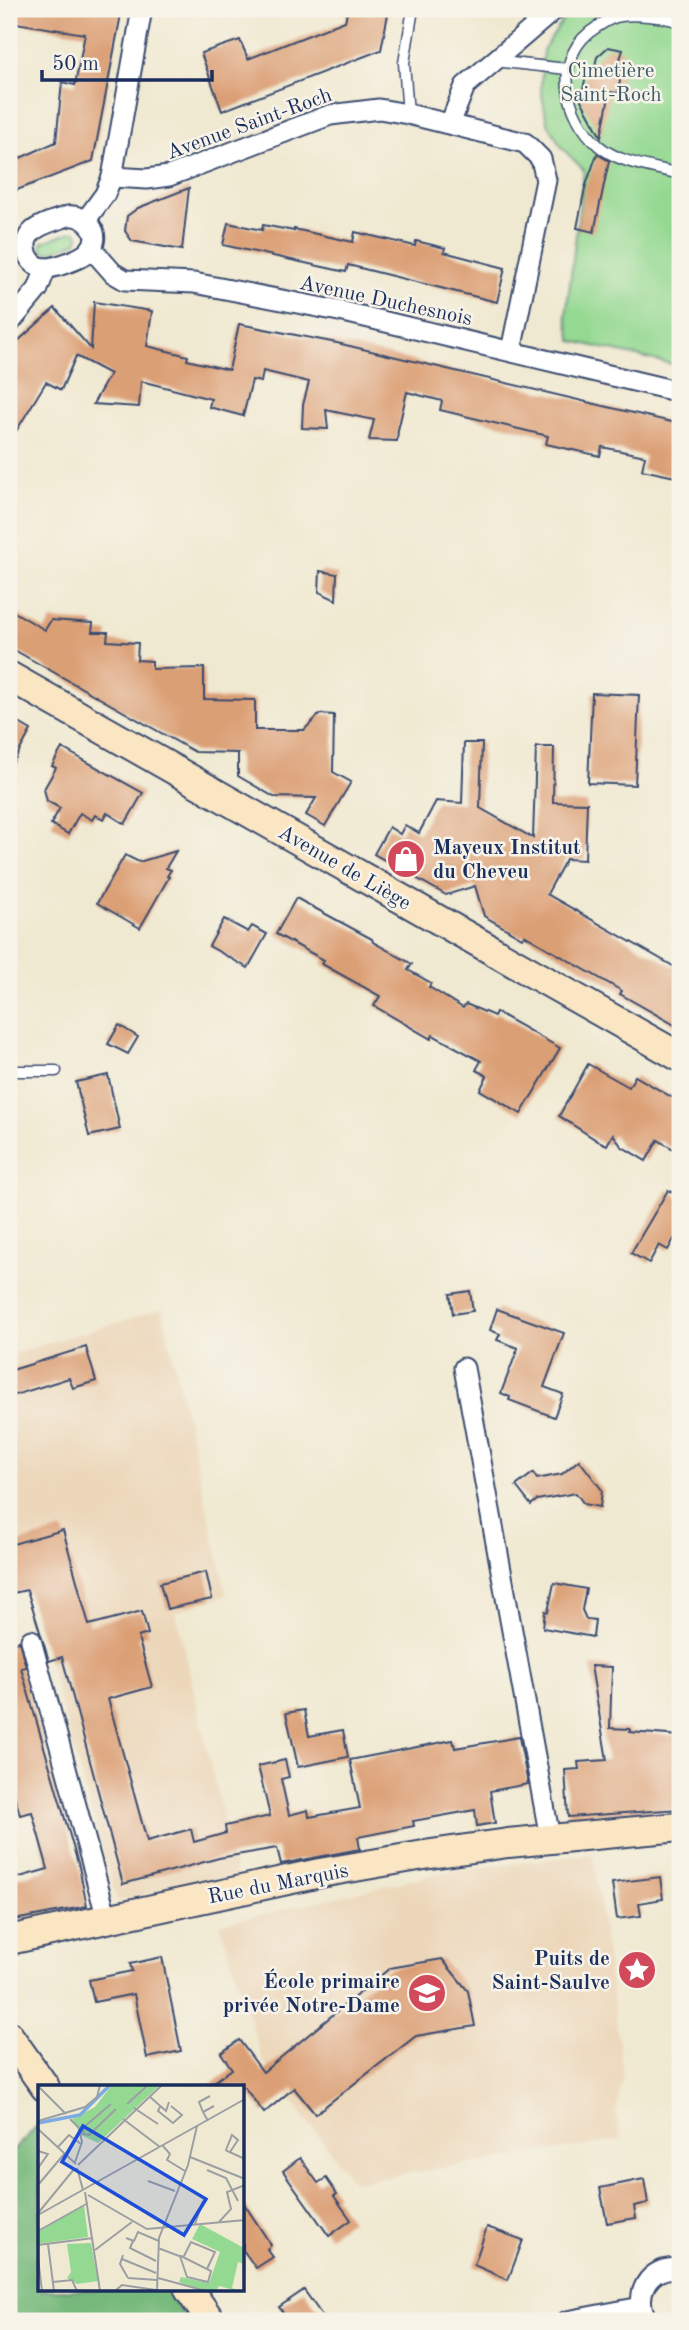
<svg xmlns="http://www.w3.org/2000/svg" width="689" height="2330" font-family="'Old Standard TT',serif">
<rect width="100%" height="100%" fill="#f7f3e8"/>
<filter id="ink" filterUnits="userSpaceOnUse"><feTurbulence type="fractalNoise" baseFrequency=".0143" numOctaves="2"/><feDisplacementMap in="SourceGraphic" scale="14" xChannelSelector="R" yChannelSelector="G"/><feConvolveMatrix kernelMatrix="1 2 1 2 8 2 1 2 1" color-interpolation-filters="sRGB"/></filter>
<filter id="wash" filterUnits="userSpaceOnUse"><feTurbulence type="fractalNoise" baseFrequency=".00686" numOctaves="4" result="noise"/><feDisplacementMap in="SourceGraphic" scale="28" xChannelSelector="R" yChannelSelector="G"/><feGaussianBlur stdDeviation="1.57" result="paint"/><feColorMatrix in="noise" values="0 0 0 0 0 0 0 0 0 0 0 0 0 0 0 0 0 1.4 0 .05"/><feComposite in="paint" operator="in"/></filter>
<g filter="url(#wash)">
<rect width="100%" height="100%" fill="#f0e9d1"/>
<g fill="#ecd7ba">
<polygon points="162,1309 227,1595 176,1612 236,1875 117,1901 9,1523 9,1355"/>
<polygon points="593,1854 623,2075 616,2113 621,2140 353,2182 263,2061 220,1924 445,1872"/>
</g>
<g fill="#94d992" stroke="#588478" stroke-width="2">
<polygon points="585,9 680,9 680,366 572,341 566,316 584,170 562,148 547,122 541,89 543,50 564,19"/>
<polygon points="71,232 76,232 79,235 77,242 48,253 43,251 41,246 43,242"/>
</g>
<polygon fill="#77b97c" stroke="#49746d" stroke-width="2" points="40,2123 40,2290 165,2290 188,2321 9,2321 9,2155"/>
<g id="blocks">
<g fill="#db9f75">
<polygon points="9,9 122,9 93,161 9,193 9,163 56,142 62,82 75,85 85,34 9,22"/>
<polygon points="348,9 389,9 381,50 222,111 201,53 240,40 248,59 345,21"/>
<polygon points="608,47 623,50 620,59 621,75 618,93 610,92 601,137 581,100 587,70 594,70 597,57"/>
<polygon points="597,154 609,161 594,232 577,228 585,188"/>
<polygon points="189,188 182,250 132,241 125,231 127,216 138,208"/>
<polygon points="228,223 262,230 263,225 294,231 294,229 353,242 355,232 415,246 416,241 445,248 444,252 505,268 497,302 348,265 346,272 223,245"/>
<polygon points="94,302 152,311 147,346 188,356 187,360 229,370 239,324 337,343 680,424 680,478 642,470 645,456 602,447 600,456 546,444 548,436 440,410 442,401 407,392 398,430 397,441 369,440 374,420 326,410 328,429 302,428 303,405 309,382 263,371 261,382 252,380 243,416 209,407 211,399 141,381 139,407 93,404 110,374 76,356 61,390 46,382 9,443 9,349 55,308 91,349"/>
<polygon points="320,571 337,574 336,600 319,592"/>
<polygon points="9,609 45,630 51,620 93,623 92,632 108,632 107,641 138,643 137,660 152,661 152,669 204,668 204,699 255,700 255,730 304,730 320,714 334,715 333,772 351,782 325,826 306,815 316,798 274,797 238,776 238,753 195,752 9,647"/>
<polygon points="592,693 639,695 635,785 588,783"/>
<polygon points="9,717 31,730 9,770"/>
<polygon points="464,743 482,743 480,808 533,838 536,747 554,747 553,802 587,803 585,860 566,859 547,894 680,970 680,1028 620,994 622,991 524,935 522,938 484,916 475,886 446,895 374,854 389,827 400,834 405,825 419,833 436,801 462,803"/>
<polygon points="62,748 143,793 125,824 107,813 104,819 95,815 92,820 80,813 68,834 51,824 60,808 47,801 44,789 56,768 52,766"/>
<polygon points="176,851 166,868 171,870 167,876 169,877 140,928 97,903 125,855 139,862"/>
<polygon points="296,898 372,939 373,942 412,964 408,970 431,983 429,987 463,1008 466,1004 494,1016 496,1012 560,1048 521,1114 480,1090 487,1076 476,1070 481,1061 433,1035 431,1039 374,1006 380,996 322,964 324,960 276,934"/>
<polygon points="224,919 248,932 252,926 267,934 248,968 209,946"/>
<polygon points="119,1025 138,1037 128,1054 108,1044"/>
<polygon points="588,1064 629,1087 635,1076 680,1102 680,1153 658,1140 646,1161 621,1146 613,1134 607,1145 598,1141 559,1116"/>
<polygon points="108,1075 120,1129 89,1136 76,1082"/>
<polygon points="668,1190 680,1197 680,1228 668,1250 659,1245 649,1263 631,1253"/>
<polygon points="470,1291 473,1311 453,1314 450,1294"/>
<polygon points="497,1309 564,1333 544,1387 563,1394 554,1417 509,1400 510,1397 501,1393 518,1348 497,1340 500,1334 490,1330"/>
<polygon points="86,1347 96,1381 73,1388 69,1378 9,1397 9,1371"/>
<polygon points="579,1460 602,1490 600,1507 584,1504 576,1493 537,1500 531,1505 516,1486 533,1473 537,1479 562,1474"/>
<polygon points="63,1530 89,1625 142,1611 148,1634 138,1637 152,1687 108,1699 147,1841 191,1829 194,1842 226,1833 225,1826 270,1816 258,1766 285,1760 289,1777 281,1779 289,1815 308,1810 309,1817 360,1808 350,1760 453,1740 455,1748 519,1737 528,1784 490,1791 495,1823 477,1826 475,1810 413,1821 414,1826 358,1837 360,1849 281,1864 277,1848 219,1858 123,1884 62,1657 49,1661 27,1590 13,1593 9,1574 9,1545"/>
<polygon points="206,1572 212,1599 167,1609 160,1583"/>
<polygon points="554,1583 586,1589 582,1610 586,1619 595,1620 593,1637 543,1628 545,1611 548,1612"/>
<polygon points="19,1641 26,1667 21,1668 79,1867 87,1906 9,1921 9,1880 48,1869 32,1812 20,1815 12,1787 9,1787 9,1643"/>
<polygon points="591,1666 612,1667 610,1728 630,1729 630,1732 680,1736 680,1809 568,1817 565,1770 579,1769 578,1762 607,1760"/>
<polygon points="304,1710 309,1736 343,1730 348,1757 298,1767 286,1713"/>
<polygon points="660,1877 663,1899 639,1903 641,1916 617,1919 612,1883"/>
<polygon points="162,1957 181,2051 147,2058 134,1994 94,2002 89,1980 132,1971 130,1964"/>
<polygon points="442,1959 468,1991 475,2026 416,2036 315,2114 294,2088 264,2113 244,2087 207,2087 232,2069 221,2053 239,2040 263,2072 390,1968"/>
<polygon points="300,2158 318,2183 326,2178 337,2194 334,2196 351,2220 329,2236 283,2171"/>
<polygon points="644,2179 648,2203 634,2206 636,2218 607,2223 600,2188"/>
<polygon points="243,2202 271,2245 267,2249 273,2257 256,2268 243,2250"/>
<polygon points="487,2227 523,2240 508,2280 474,2265"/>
<polygon points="304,2290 326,2321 289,2321 279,2307"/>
</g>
</g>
</g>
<g filter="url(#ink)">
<use href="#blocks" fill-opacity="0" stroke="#3b4b6f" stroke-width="2"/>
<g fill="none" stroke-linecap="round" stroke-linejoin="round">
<defs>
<g id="lane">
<path d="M680,22c-14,-5 -44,-8 -59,-6 -8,1 -17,6 -24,11 -45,27 -34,88 2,119 21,18 56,21 81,28"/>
<polyline points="494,61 567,69"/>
<polyline points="408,114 404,63 413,9"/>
<polyline points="9,1071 56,1071"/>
</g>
<g id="street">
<polyline points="450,124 465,86 555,9"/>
<polyline points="112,177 147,179 169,176 330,115 379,109 408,114 525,143 541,159 546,180 511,351"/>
<path d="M68,216c19,-2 36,19 21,35 -8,8 -29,15 -40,17 -20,2 -31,-24 -16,-37 9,-8 25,-11 35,-15z"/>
<polyline points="86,220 105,194 112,177 142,9"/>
<polyline points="91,248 113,273 125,280 194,283 344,312 680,392"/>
<polyline points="9,324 38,289 46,268"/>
<polyline points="464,1368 550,1838"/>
<polyline points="31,1640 107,1919"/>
<polyline points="567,2321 641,2307"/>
<path d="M648,2321c-17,-25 1,-57 32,-52"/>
</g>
<g id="secondary">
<polyline points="9,676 680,1057"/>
<polyline points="9,1940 320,1873 424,1855 508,1843 680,1827"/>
<polyline points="9,2036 45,2087"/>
<polyline points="189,2290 211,2321"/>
</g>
</defs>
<use href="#lane" stroke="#3b4b6f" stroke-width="13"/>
<use href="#street" stroke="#3b4b6f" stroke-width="23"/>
<use href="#secondary" stroke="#3b4b6f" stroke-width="32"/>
<use href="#lane" stroke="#fff" stroke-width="10"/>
<use href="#street" stroke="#fff" stroke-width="19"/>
<use href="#secondary" stroke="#fbe6c3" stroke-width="28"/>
</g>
</g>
<defs>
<symbol id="shop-disc" viewBox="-11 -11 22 22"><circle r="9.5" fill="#d1495b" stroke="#f7f3e8"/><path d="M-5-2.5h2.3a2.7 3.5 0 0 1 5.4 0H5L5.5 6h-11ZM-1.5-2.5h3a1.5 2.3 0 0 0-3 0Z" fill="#fff"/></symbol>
<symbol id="sight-disc" viewBox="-11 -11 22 22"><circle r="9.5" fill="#d1495b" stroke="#f7f3e8"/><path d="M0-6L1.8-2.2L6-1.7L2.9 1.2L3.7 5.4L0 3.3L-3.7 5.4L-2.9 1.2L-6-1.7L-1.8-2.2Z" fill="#fff"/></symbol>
<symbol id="school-disc" viewBox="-11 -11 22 22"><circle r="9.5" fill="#d1495b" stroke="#f7f3e8"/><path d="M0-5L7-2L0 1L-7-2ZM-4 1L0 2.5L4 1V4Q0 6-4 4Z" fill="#fff"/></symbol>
</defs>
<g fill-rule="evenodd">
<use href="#shop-disc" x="384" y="837" width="44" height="44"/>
<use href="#sight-disc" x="615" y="1948" width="44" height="44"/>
<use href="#school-disc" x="405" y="1971" width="44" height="44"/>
</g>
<g text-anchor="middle" stroke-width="5" stroke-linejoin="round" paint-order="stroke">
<g font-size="21" fill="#395a6b" stroke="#f7f3e8">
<text x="611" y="77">Cimetière<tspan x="611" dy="24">Saint-Roch</tspan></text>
</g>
<g font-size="21" fill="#1b2f5e" stroke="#f7f3e8">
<text transform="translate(249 123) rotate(-20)" y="7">Avenue Saint-Roch</text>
<text transform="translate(386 300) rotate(12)" y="7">Avenue Duchesnois</text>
<text transform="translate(345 867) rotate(30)" y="7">Avenue de Liège</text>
<text transform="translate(278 1883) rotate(-11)" y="7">Rue du Marquis</text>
</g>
<g font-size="21" font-weight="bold" fill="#1b2f5e" stroke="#f7f3e8" text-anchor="end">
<text x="433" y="854" text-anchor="start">Mayeux Institut<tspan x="433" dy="24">du Cheveu</tspan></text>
<text x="610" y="1965">Puits de<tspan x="610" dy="24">Saint-Saulve</tspan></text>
<text x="400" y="1988">École primaire<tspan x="400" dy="24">privée Notre-Dame</tspan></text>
</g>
</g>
<g transform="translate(38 2085)">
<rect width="206" height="206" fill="#f0e9d1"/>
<path d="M74,0h48l-62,58 -17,-8 -9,-16 23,-12zM46,120l4,32 -50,7v-12zM162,139l44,24v16l-6,-2 -6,26 6,3 -19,-5 -3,5h-14l-23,-9 2,-5 28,6 11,-31 -28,-13zM53,158l7,38 -21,3 -10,-6 4,-6 -4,-28z" fill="#94d992"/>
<path fill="none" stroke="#7baae5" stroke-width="3.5" d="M0,38l42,-8 30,-30"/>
<path fill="none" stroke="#9b9fa3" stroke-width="2" d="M0,1l28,28M111,11l17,15 3,-9M73,19l-27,23 -1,7 6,1 27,-26M89,19l21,-19M122,22l-2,4 15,12 9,-8 -11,-9M96,23l24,16M165,27l-4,-10 11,-6M32,34l9,9 3,14 -7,20M85,34l37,28M0,36l47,-14 12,-10 3,-12M170,36l-5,-9 11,-6M0,44l38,35M125,61l7,8 -3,6 18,11M20,62l11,-12 12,9M0,66l10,3 -10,14M192,67l8,-12 -6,-5 -6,15 1,1 18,8M152,72l55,22M40,80l84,-80M39,83l6,22M169,85l19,8 12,23M110,96l27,10M0,100l27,-32M47,107l15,99M50,110l59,34 98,-9M1,127l36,-44M0,130l207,-116M181,137l12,-13 -4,-17 18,-7M157,139l8,-23M0,146l50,-28M88,153l8,3 4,-9 21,9M95,156l-3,7 26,13M10,159l6,47M0,160l55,-7M120,163l21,8h2l30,15 -3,11 -21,-5 -7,-21M57,165l37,-28M85,170l-3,9 8,14M0,173l4,33M145,173l8,-16 24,10 -8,17M84,174l34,14M90,193l29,2M120,193l48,13M15,197l19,-2 5,11M77,206l7,-6 34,5M119,206l2,-53 29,-73 9,-39"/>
<path fill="#1d4ed8" fill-opacity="0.15" stroke="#1d4ed8" stroke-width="3.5" d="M45,41l123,73 -22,36 -122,-73z"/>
<rect width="206" height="206" fill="none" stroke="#1b2f5e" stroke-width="3.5"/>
</g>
<rect width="689" height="2330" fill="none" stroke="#f7f3e8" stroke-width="35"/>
<path d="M42 70v10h170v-10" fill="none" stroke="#1b2f5e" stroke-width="3.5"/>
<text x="52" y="70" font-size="21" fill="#1b2f5e" stroke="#f7f3e8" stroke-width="5" paint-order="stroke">50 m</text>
</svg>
